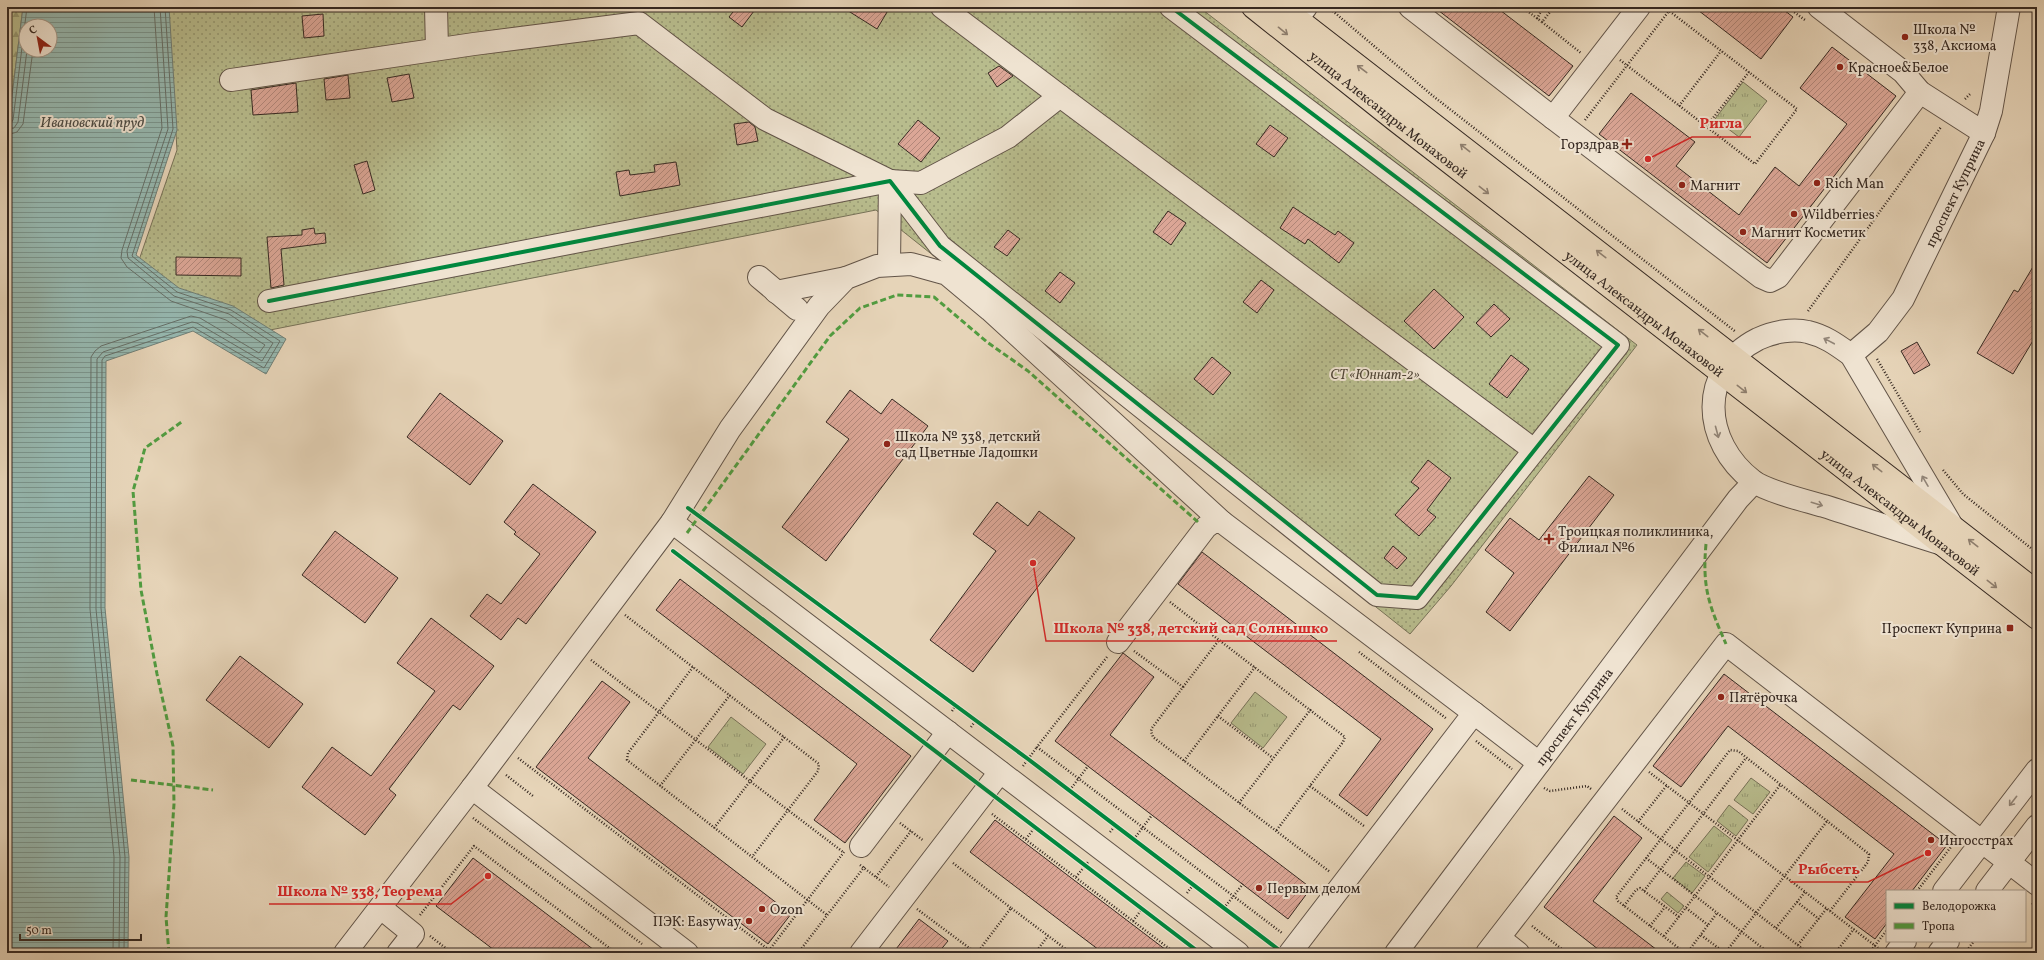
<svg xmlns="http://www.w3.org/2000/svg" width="2044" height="960" font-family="Vollkorn,serif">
<defs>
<pattern id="grass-tufts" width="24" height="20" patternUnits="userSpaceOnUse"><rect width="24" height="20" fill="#b8bc8d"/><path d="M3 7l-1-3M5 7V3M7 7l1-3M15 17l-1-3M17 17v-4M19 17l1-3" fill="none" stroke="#969973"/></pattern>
<pattern id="forest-firs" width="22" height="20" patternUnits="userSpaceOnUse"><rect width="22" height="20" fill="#b8bc8d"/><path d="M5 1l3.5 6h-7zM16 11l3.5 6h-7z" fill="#969973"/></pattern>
<pattern id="garden-dots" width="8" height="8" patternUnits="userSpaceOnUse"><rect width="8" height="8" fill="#b8bc8d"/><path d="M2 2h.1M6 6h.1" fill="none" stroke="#969973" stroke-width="1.8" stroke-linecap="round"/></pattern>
<pattern id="water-rules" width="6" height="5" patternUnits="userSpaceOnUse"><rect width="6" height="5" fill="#96b8b0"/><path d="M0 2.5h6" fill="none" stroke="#7b968f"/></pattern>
<pattern id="building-hatch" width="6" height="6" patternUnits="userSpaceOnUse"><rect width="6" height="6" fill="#dba696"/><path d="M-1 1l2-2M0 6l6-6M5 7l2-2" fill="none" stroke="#b2877a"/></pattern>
</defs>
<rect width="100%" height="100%" fill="#e6d4b8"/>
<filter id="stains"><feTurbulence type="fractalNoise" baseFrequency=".005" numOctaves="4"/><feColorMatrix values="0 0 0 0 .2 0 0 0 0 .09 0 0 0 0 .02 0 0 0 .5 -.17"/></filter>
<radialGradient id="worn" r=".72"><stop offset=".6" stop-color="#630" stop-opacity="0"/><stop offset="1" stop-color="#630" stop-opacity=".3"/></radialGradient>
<g fill="url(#grass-tufts)" stroke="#777258">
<polygon points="1743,82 1767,101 1739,137 1715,119"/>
<polygon points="1255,692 1287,717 1263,748 1231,723"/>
<polygon points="731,717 766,744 743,774 708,747"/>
<polygon points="1751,778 1770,792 1753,814 1734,800"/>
<polygon points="1729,805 1748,820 1736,836 1717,821"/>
<polygon points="1714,826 1732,840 1708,872 1689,857"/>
<polygon points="1686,862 1705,876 1692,893 1673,878"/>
<polygon points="1667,892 1684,906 1678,913 1661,899"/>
</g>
<polygon fill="url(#forest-firs)" stroke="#777258" points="7,7 23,7 7,136"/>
<polygon fill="url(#garden-dots)" stroke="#777258" points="168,7 1199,7 1637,345 1451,586 1410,634 876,210 265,331 170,288 138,263 177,150"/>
<path fill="url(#water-rules)" stroke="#707f77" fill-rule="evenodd" d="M23,7h146l8,123 -41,125 43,33 54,18 53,33 -20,35 -73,-43 -87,30 -1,247 24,249 -1,96h-121v-817zM26,26h24v24h-24z"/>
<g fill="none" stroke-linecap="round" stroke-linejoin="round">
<g stroke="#667069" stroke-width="1">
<polyline points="7,124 11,123 13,120 27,7"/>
<polyline points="7,129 14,128 18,122 27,50"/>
<polyline points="7,135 17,132 23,124 33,50"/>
<polyline points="113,953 114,857 90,609 91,357 95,351 101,346 191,316 200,318 259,353 265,345 226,320 171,301 127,267 121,258 122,250 162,128 154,7"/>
<polyline points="119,953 120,857 96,609 97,359 103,352 192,322 197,323 262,361 273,343 229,314 174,296 128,258 127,251 168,129 160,7"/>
<polyline points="124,953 125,857 101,608 102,360 105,356 193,327 264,368 280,341 231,310 177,292 132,256 173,129 165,7"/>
</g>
</g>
<g fill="url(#building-hatch)" stroke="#362922">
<polygon points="737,7 757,7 742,27 729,17"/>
<polygon points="842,7 890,7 877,29"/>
<polygon points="1434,7 1496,7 1573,66 1549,96"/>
<polygon points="1694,7 1780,7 1793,17 1761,59"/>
<polygon points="323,14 324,36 304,38 302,16"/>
<polygon points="1832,47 1896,96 1767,263 1599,134 1631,93 1695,142 1676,166 1739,215 1775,167 1799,186 1847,124 1800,88"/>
<polygon points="999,66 1013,76 997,87 988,73"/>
<polygon points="409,74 414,98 392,102 387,78"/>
<polygon points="348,75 350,98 326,100 324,79"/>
<polygon points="296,83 298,112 253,115 251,90"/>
<polygon points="918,120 940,138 921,162 898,144"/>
<polygon points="749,122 755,127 758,141 737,145 734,124"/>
<polygon points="1270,125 1288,138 1274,157 1256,144"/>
<polygon points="367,161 375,190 363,194 354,165"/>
<polygon points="676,162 680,185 620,196 616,172 629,170 630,175 655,172 654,165"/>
<polygon points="1293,207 1335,235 1338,231 1354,243 1339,263 1308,239 1305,244 1280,228"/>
<polygon points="1168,211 1186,223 1171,245 1153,232"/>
<polygon points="314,228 315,234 325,233 326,243 281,249 284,285 271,288 267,237 302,235 302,230"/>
<polygon points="1008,230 1020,239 1007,256 994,247"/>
<polygon points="176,257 241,258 241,276 176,275"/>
<polygon points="2037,260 2037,334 2013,374 1977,353 2014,290 2018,292"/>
<polygon points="1060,272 1075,283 1060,303 1045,291"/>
<polygon points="1261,280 1274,290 1257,313 1243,302"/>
<polygon points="1434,289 1464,317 1434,349 1404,321"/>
<polygon points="1494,304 1510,319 1491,337 1476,323"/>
<polygon points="1917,342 1930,365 1914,374 1901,351"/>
<polygon points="1511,355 1529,369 1507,398 1489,384"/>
<polygon points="1212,357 1231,373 1213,395 1194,379"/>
<polygon points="850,390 881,414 892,399 928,426 826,561 782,527 849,439 826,422"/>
<polygon points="440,393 503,441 470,485 407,437"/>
<polygon points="1428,460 1451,478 1427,510 1436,517 1419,536 1395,515 1419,488 1411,482"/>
<polygon points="1589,476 1614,495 1510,631 1486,612 1514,573 1485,550 1510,518 1539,540"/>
<polygon points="533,484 596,532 526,624 518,618 501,640 470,616 487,594 501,604 540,554 514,534 516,532 504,522"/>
<polygon points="997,502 1028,526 1039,511 1075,538 973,672 930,640 996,551 973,534"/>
<polygon points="335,531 398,578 365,623 302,575"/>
<polygon points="1393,546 1407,558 1397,569 1384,558"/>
<polygon points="1202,552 1433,729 1367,816 1339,795 1381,739 1178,584"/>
<polygon points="680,579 911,756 845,843 814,820 857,764 656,610"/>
<polygon points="431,618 494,666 460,710 453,705 389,789 396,795 365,835 302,787 332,747 371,776 435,691 397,663"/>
<polygon points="1123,653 1154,677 1110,735 1311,888 1288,919 1055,741"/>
<polygon points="240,656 303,704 269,748 206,700"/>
<polygon points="1724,674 1947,845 1912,891 1887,891 1887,923 1875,939 1845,917 1894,854 1728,726 1681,787 1653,766"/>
<polygon points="602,681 630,702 588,758 791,914 768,944 536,767"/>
<polygon points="1614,816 1642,838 1593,901 1661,953 1603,953 1544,907"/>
<polygon points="995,820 1041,855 1170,953 1103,953 1062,922 970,852"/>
<polygon points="473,858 598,953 498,953 436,906"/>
<polygon points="919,919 948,941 938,953 893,953"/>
</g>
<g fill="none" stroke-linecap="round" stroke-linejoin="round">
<defs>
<g id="minor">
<polyline points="436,7 437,49"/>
<polyline points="1410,7 1553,118 1639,7"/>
<polyline points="1819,7 1903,72 1920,92 1984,133"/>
<polyline points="1297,19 1306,7"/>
<polyline points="231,80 474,44 639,23 765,119 890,181 921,183 1008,137 1060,96 942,7"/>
<polyline points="1060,96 1534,450"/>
<polyline points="1553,118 1761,277 1770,281 1778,277 1920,92"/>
<polyline points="889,265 890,181"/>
<polyline points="759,277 797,309"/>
<polyline points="776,292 846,278"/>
<polyline points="269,301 890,181 940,246 1377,595 1417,598 1618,345 1171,7"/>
<path id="s1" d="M1851,355l27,-23 25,-33 81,-166 7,-22 18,-104"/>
<polyline points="672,522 730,429 819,306 846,278 877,266 911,264 947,274 990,310 1222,522"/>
<path d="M1939,543c-39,-12 -77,-25 -115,-37 -18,-5 -58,-15 -71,-25 -51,-39 -56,-111 5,-142 15,-7 35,-11 50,-7 17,4 29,13 43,23l101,171"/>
<polyline points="1118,642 1206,527 1213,522 1222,522 1474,713 1290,953"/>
<polyline points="1474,713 1539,763"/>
<polyline points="861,846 948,732"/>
<polyline points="1944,891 2037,770"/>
<polyline points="1987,891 2037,826"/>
<polyline points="381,908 413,934 398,953"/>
<polyline points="1499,938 1518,953"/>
<polyline points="345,953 472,788"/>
<polyline points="687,953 472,788 672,522 1238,953"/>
<polyline points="861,953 1000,772"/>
<path id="s2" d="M1396,953l342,-454 16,-17"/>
<polyline points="1487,953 1726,644 2037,884"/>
<polyline points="1896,953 1905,941"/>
<polyline points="1939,953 1948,941"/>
</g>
<g id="major">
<path id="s3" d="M1253,7l142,113 642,498"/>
<polyline points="1282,7 2037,592"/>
</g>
</defs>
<use href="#minor" stroke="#625448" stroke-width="24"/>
<use href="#major" stroke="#362922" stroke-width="24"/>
<g stroke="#362922" stroke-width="2.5" stroke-dasharray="1 2" stroke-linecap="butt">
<polyline points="1328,7 1433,96 1736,332"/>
<polyline points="1522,7 1542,22 1554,7"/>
<polyline points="1787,7 1805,20"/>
<polyline points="1537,19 1543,7"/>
<polyline points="1542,22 1581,53"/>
<polyline points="1620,60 1755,164 1797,109 1664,7"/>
<polyline points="1965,99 1970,94"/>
<polyline points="1679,106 1721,51"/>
<polyline points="1585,120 1672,7"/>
<polyline points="1706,127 1749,72"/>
<polyline points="1808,311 1941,127"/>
<polyline points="1877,359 1920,432"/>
<polyline points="1943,470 1963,494 2037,553"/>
<polyline points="1170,602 1219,640"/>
<polyline points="625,615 819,764 818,771 752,857"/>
<polyline points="1134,651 1183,687 1152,728 1151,731 1153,737 1330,872"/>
<polyline points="1359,652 1447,719"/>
<polyline points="1107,657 1037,747 1282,933"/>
<polyline points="591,660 843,852"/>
<polyline points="693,667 628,753 627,760 827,915"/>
<polyline points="1183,687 1219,640 1345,737 1343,742 1276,831"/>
<polyline points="952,711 956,705"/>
<polyline points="1218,716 1273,758"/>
<polyline points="971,727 976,720"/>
<polyline points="1476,741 1512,769"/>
<polyline points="518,758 773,953"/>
<polyline points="1184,761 1255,667"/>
<polyline points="1023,766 1037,747"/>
<polyline points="1649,772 1878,948"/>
<polyline points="506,775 533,796"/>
<polyline points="660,786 730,695"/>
<polyline points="1310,786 1364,826"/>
<polyline points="1544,788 1550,791 1587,786 1591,789"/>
<polyline points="1070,790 1088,766"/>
<polyline points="1239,803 1311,709"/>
<polyline points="1622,809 1808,953"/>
<polyline points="992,814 1175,953"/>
<polyline points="473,818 642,944"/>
<polyline points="1638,822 1667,785"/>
<polyline points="900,823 924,841"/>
<polyline points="714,828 785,736"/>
<polyline points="1110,832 1116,825"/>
<polyline points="1026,839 1035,827"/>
<polyline points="1134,839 1152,815"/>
<polyline points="1646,858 1769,953"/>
<polyline points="953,863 1011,908"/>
<polyline points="860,865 889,887"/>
<polyline points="876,877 911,831"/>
<polyline points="1076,877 1088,862"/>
<polyline points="1644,891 1746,758"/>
<polyline points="1917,891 1954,843"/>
<polyline points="1187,893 1193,885"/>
<polyline points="1797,902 1819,919"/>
<polyline points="2032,903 2037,907"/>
<polyline points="1624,906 1636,890 1640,888 1679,917"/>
<polyline points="1224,908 1243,884"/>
<polyline points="1686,908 1708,925"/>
<polyline points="917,909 976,953"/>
<polyline points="420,915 474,846 616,953"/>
<polyline points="1133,921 1142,909"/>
<polyline points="1532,926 1567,953"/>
<polyline points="1650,926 1665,907"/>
<polyline points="1776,928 1805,892"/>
<polyline points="1701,935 1725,953 1828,820"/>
<polyline points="430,936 452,953"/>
<polyline points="1664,936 1781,784"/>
<polyline points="1798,945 1827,908"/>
<polyline points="767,953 844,852"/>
<polyline points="798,953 865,866"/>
<polyline points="977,953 1011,908 1071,953"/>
<polyline points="1035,953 1048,936"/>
<polyline points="1187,953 1192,947"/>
<polyline points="1685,953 1618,901 1616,897 1730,750 1738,751 1869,854 1868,862 1830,911"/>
<polyline points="1687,953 1717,913"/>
<polyline points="1798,953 1802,948"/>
<polyline points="1835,953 1854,929"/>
<polyline points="1869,953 1887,930"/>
<polyline points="1965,953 1974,941"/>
</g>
<use href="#minor" stroke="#efe3d1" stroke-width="22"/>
<use href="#major" stroke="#e6d4b8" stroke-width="22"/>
<g stroke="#519c40" stroke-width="3" stroke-dasharray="6 3" stroke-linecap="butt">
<polyline points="687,533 830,336 860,308 897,295 934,297 987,342 1028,371 1198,522"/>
<path d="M1706,544c-4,44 3,61 20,100"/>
<polyline points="131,780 213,790"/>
<polyline points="169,953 166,917 174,804 173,746 157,674 141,590 133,491 145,448 183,421"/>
</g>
<defs>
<g id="cycleway">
<polyline points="269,301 890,181 940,246 1377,595 1417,598 1618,345 1171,7"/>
<polyline points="688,508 1028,759 1283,953"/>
<polyline points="673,551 1200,953"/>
</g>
</defs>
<use href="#cycleway" stroke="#efe3d1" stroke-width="6"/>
<use href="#cycleway" stroke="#00873e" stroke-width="4"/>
</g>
<defs><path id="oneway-shaft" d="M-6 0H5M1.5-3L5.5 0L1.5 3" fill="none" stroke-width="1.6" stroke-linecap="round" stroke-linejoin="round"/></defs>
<g stroke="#8e7e6d">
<use href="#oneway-shaft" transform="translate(1283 31) rotate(39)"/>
<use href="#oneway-shaft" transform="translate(1362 69) rotate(-143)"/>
<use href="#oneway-shaft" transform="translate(1465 148) rotate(-142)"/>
<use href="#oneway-shaft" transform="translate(1484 190) rotate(38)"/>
<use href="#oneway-shaft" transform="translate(1601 254) rotate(-142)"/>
<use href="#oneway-shaft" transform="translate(1703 333) rotate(-142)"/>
<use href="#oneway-shaft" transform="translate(1742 389) rotate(38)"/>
<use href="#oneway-shaft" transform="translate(1877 468) rotate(-142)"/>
<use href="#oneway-shaft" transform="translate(1973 543) rotate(-142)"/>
<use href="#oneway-shaft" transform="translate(1992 584) rotate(38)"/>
</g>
<g stroke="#92867a">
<use href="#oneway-shaft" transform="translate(1829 341) rotate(-152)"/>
<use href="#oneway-shaft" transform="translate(1717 432) rotate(75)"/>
<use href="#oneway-shaft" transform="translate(1925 481) rotate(-120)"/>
<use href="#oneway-shaft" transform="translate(1817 504) rotate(17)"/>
<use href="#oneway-shaft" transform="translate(2013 801) rotate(128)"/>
</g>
<g fill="#8f2418" stroke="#efe3d1" stroke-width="1.5">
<circle cx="1905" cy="37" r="4"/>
<circle cx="1840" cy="67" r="4"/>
<path d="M1625 138h4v4h4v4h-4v4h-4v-4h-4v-4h4z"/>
<circle cx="1817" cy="183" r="4"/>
<circle cx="1682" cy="185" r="4"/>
<circle cx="1794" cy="214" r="4"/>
<circle cx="1743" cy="232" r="4"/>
<circle cx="887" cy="444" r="4"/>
<path d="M1547 533h4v4h4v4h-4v4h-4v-4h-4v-4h4z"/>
<rect x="2006" y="624" width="8" height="8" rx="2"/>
<circle cx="1721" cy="697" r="4"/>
<circle cx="1931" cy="840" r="4"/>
<circle cx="1259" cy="888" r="4"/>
<circle cx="762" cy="909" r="4"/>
<circle cx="749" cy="921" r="4"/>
</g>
<g text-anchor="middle" stroke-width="4" stroke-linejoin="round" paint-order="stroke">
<g font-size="14" fill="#362922" stroke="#efe3d1" text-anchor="start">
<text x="1913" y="34">Школа №<tspan x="1913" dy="16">338, Аксиома</tspan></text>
<text x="1848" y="72">Красное&amp;Белое</text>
<text x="1619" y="149" text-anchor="end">Горздрав</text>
<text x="1825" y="188">Rich Man</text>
<text x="1690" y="190">Магнит</text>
<text x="1802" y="219">Wildberries</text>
<text x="1751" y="237">Магнит Косметик</text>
<text x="895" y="441">Школа № 338, детский<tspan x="895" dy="16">сад Цветные Ладошки</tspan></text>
<text x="1558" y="536">Троицкая поликлиника,<tspan x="1558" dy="16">Филиал №6</tspan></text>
<text x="2002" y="633" text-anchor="end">Проспект Куприна</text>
<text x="1729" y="702">Пятёрочка</text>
<text x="1939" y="845">Ингосстрах</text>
<text x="1267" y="893">Первым делом</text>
<text x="770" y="914">Ozon</text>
<text x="741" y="926" text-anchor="end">ПЭК: Easyway</text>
</g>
<g font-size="14" fill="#362922" stroke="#efe3d1">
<text dy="5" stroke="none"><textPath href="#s3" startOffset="173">улица Александры Монаховой</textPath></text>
<text dy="5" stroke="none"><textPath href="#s1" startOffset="195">проспект Куприна</textPath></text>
<text dy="5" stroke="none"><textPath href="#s3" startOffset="497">улица Александры Монаховой</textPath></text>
<text dy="5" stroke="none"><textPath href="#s3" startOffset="821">улица Александры Монаховой</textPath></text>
<text dy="5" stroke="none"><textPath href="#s2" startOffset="296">проспект Куприна</textPath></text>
</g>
<g font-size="14" font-style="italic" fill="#504637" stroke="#efe3d1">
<text x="1375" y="379">СТ «Юннат-2»</text>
</g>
<g font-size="15" font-style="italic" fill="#4e4d46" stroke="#efe3d1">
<text x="92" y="127">Ивановский пруд</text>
</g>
</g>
<path fill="none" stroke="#d62828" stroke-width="1.5" d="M1648 159L1692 137H1751M1033 563L1046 641H1337M1928 853L1868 882H1790M488 876L451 904H269"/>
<g fill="#d62828" stroke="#efe3d1" stroke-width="1.5">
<circle cx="1648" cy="159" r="4"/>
<circle cx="1033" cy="563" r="4"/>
<circle cx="1928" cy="853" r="4"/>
<circle cx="488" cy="876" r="4"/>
</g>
<g font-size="15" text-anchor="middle" font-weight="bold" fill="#d62828" stroke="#efe3d1" stroke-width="4" stroke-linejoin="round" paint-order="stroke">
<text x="1721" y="128">Ригла</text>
<text x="1191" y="633">Школа № 338, детский сад Солнышко</text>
<text x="1829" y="874">Рыбсеть</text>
<text x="360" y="896">Школа № 338, Теорема</text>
</g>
<rect width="2044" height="960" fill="none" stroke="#e6d4b8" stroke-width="24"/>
<rect x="8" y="8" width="2028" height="944" fill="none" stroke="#362922" stroke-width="2"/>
<rect x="12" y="12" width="2020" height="936" fill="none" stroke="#362922"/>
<rect x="1886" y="890" width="140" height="52" fill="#efe3d1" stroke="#a5998b"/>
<rect x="1894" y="903" width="20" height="6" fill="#00873e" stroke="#a5998b"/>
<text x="1922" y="910" font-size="12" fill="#362922">Велодорожка</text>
<rect x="1894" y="923" width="20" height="6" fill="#519c40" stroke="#a5998b"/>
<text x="1922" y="930" font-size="12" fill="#362922">Тропа</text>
<g transform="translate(38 38) rotate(328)"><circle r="19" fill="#efe3d1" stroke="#a5998b"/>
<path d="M0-3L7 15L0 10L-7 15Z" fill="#8f2418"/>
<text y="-6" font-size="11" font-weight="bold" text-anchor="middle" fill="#362922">С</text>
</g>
<path d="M20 934v6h121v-6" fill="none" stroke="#362922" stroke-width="2"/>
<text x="26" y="934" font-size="12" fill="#362922" stroke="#efe3d1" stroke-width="3" paint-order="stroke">50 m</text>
<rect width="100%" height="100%" filter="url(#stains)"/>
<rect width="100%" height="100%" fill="url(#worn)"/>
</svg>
